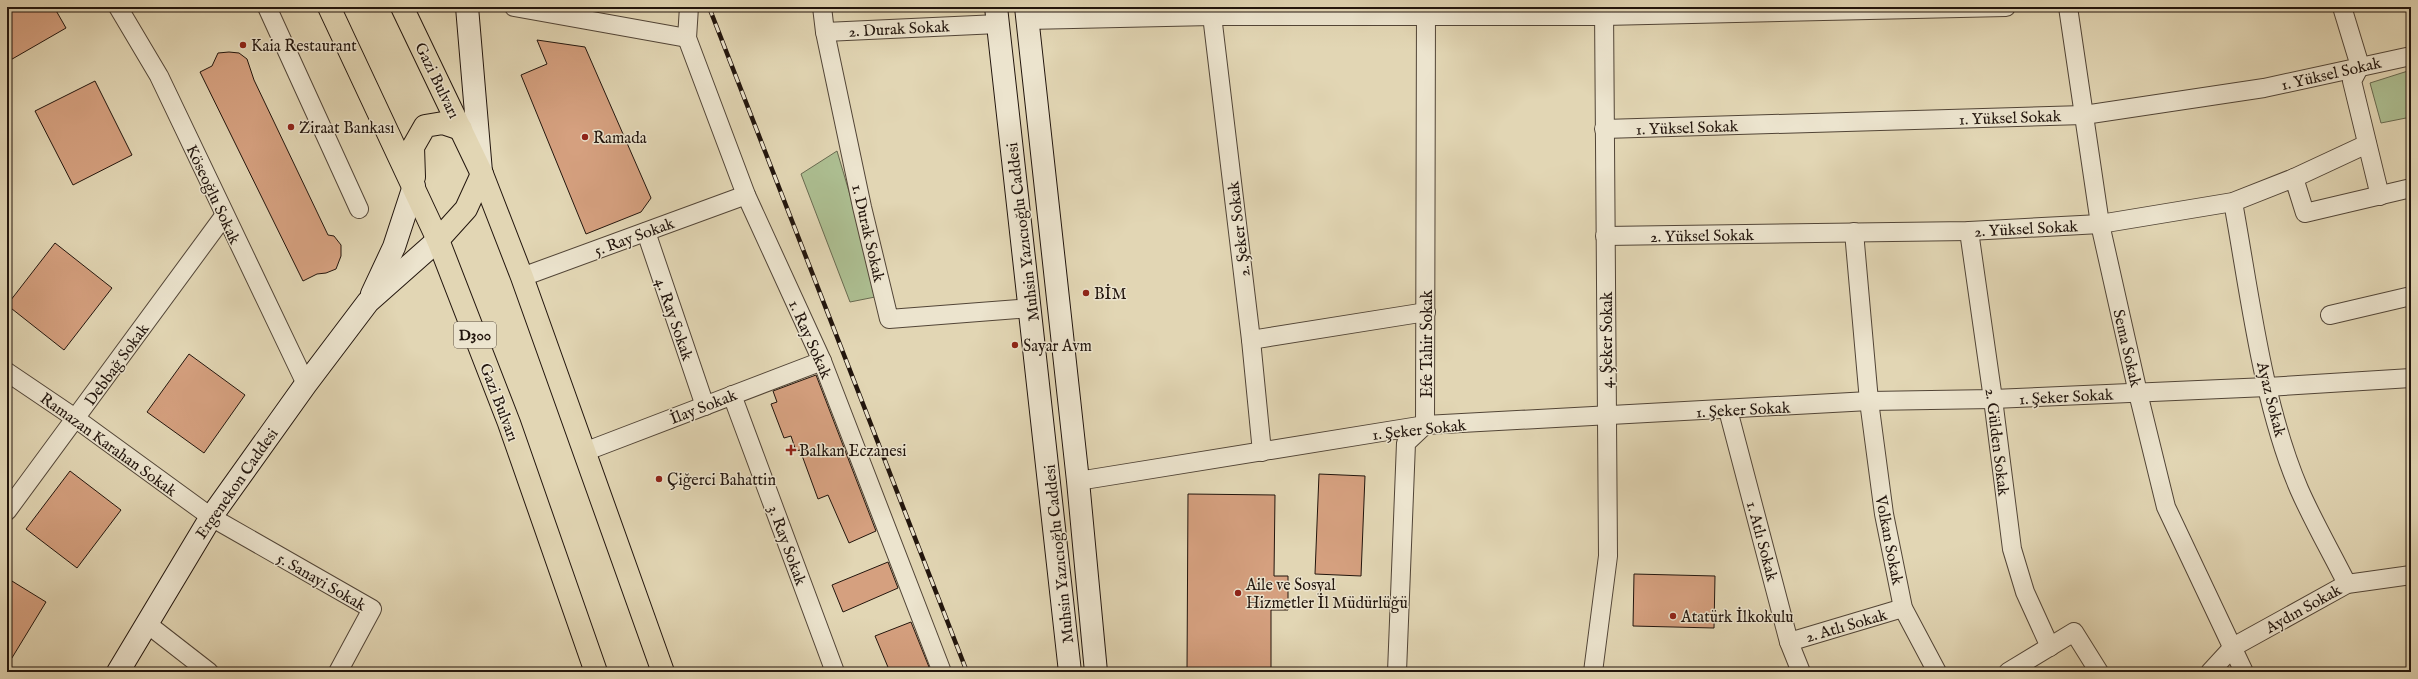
<svg xmlns="http://www.w3.org/2000/svg" width="2418" height="679" font-family="'IM FELL English',serif">
<rect width="100%" height="100%" fill="#e2d6b4"/>
<filter id="stains"><feTurbulence type="fractalNoise" baseFrequency=".005" numOctaves="4"/><feColorMatrix values="0 0 0 0 .2 0 0 0 0 .09 0 0 0 0 .02 0 0 0 .5 -.17"/></filter>
<radialGradient id="worn" r=".72"><stop offset=".6" stop-color="#630" stop-opacity="0"/><stop offset="1" stop-color="#630" stop-opacity=".3"/></radialGradient>
<g fill="#adbf92" stroke="#686a50">
<polygon points="2411,70 2411,117 2381,123 2370,83"/>
<polygon points="837,151 880,296 850,302 801,174"/>
</g>
<g fill="#d5a07f" stroke="#22150d">
<polygon points="7,7 54,7 66,28 7,62"/>
<polygon points="537,40 585,47 651,198 641,212 586,234 521,75 547,64"/>
<polygon points="229,52 239,53 247,59 254,80 328,235 334,236 341,245 341,256 336,269 326,273 317,274 303,281 200,72 212,66 218,53"/>
<polygon points="95,81 132,155 73,185 35,111"/>
<polygon points="55,243 112,288 64,350 7,305"/>
<polygon points="189,354 245,395 204,453 147,412"/>
<polygon points="816,375 876,531 849,543 828,495 818,499 800,450 796,451 791,436 784,438 771,404 777,402 773,391"/>
<polygon points="70,471 121,510 77,568 26,529"/>
<polygon points="1319,474 1365,476 1361,576 1315,574"/>
<polygon points="1188,494 1275,495 1274,576 1288,576 1288,610 1271,610 1271,671 1187,671"/>
<polygon points="888,562 898,588 843,612 832,585"/>
<polygon points="1634,574 1715,576 1714,628 1633,626"/>
<polygon points="7,578 46,602 7,666"/>
<polygon points="911,622 931,672 890,672 875,636"/>
</g>
<g fill="none" stroke-linecap="round" stroke-linejoin="round">
<defs>
<g id="street">
<polyline points="118,7 159,76 306,384"/>
<polyline points="267,7 359,209"/>
<polyline points="514,7 687,38"/>
<polyline points="689,7 687,38 746,195 822,361 942,672"/>
<polyline points="822,7 825,32 862,207 889,319 1031,308"/>
<polyline points="1211,7 1251,340 1262,452"/>
<polyline points="2068,7 2100,224 2138,393 2166,507 2244,672"/>
<polyline points="2342,7 2360,66 2352,81 2380,196"/>
<polyline points="1027,20 1212,16 1604,16 2006,7"/>
<polyline points="825,32 998,24"/>
<polyline points="1604,129 2084,115 2264,88 2411,56"/>
<polyline points="2294,178 2367,144"/>
<path d="M2233,202c17,93 29,200 66,287 14,32 32,63 48,95"/>
<polyline points="1969,231 1993,399 2012,549 2025,592 2050,647"/>
<polyline points="646,232 705,406"/>
<polyline points="1854,232 1869,401 1884,514 1903,608 1937,672"/>
<polyline points="1605,236 1969,231 2100,224 2233,202 2294,178 2305,213 2411,188"/>
<polyline points="522,277 746,195"/>
<polyline points="2330,315 2411,296"/>
<polyline points="1251,340 1426,312"/>
<polyline points="7,372 75,418 211,517 372,609 338,672"/>
<polyline points="732,395 835,672"/>
<polyline points="1728,410 1789,642 1801,672"/>
<polyline points="584,452 822,361"/>
<polyline points="1078,481 1425,425 1869,401 1993,399 2267,387 2411,378"/>
<polyline points="7,511 224,216"/>
<polyline points="146,623 209,672"/>
<polyline points="1789,642 1903,608"/>
<polyline points="1397,672 1406,443 1425,425 1426,7"/>
<polyline points="1593,672 1608,556 1604,7"/>
<polyline points="2008,672 2074,632 2099,672"/>
<polyline points="2210,672 2233,647 2347,584 2411,575"/>
</g>
<g id="secondary">
<polyline points="467,7 481,172"/>
<polyline points="996,7 1070,672"/>
<polyline points="1026,7 1078,481 1096,672"/>
<polyline points="372,294 394,247 414,186"/>
<polyline points="118,672 211,517 306,384 368,302 438,240"/>
</g>
<g id="highway">
<polyline points="329,7 438,240 509,423 596,672"/>
<polyline points="402,7 482,174 522,277 663,672"/>
<polyline points="414,177 413,147 425,126 443,123 461,129"/>
<polyline points="438,240 466,209 482,174"/>
</g>
</defs>
<use href="#street" stroke="#524537" stroke-width="20"/>
<use href="#secondary" stroke="#22150d" stroke-width="24"/>
<use href="#highway" stroke="#22150d" stroke-width="24"/>
<use href="#street" stroke="#ece4ce" stroke-width="18"/>
<use href="#secondary" stroke="#ece4ce" stroke-width="22"/>
<use href="#highway" stroke="#e2d6b4" stroke-width="22"/>
<defs>
<polyline id="rail" points="709,7 967,672"/>
</defs>
<use href="#rail" stroke="#22150d" stroke-width="4.5"/>
<use href="#rail" stroke="#ece4ce" stroke-width="3" stroke-dasharray="9" stroke-linecap="butt"/>
</g>
<g fill="#8f2418" stroke="#ece4ce" stroke-width="1.5">
<circle cx="243" cy="45" r="4"/>
<circle cx="291" cy="127" r="4"/>
<circle cx="585" cy="137" r="4"/>
<circle cx="1086" cy="293" r="4"/>
<circle cx="1015" cy="345" r="4"/>
<path d="M789 444h4v4h4v4h-4v4h-4v-4h-4v-4h4z"/>
<circle cx="659" cy="479" r="4"/>
<circle cx="1238" cy="593" r="4"/>
<circle cx="1673" cy="616" r="4"/>
</g>
<g text-anchor="middle" stroke-width="3" stroke-linejoin="round" paint-order="stroke">
<rect fill="#ece4ce" stroke="#5f5347" stroke-width="1" x="454" y="322" width="42" height="26" rx="3"/>
<g font-size="15" font-weight="bold" fill="#22150d">
<text x="475" y="340">D300</text>
</g>
<g font-size="16" fill="#22150d" stroke="#ece4ce">
<text transform="translate(899 28) rotate(-3)" y="6">2. Durak Sokak</text>
<text transform="translate(2331 73) rotate(-13)" y="6">1. Yüksel Sokak</text>
<text transform="translate(438 80) rotate(64)" y="6">Gazi Bulvarı</text>
<text transform="translate(2010 117) rotate(-2)" y="6">1. Yüksel Sokak</text>
<text transform="translate(1687 127) rotate(-2)" y="6">1. Yüksel Sokak</text>
<text transform="translate(214 194) rotate(65)" y="6">Köseoğlu Sokak</text>
<text transform="translate(2026 228) rotate(-3)" y="6">2. Yüksel Sokak</text>
<text transform="translate(1238 229) rotate(-97)" y="6">2. Şeker Sokak</text>
<text transform="translate(1022 232) rotate(-97)" y="6">Muhsin Yazıcıoğlu Caddesi</text>
<text transform="translate(869 233) rotate(77)" y="6">1. Durak Sokak</text>
<text transform="translate(1702 235) rotate(-1)" y="6">2. Yüksel Sokak</text>
<text transform="translate(634 236) rotate(-20)" y="6">5. Ray Sokak</text>
<text transform="translate(675 319) rotate(71)" y="6">4. Ray Sokak</text>
<text transform="translate(811 339) rotate(66)" y="6">1. Ray Sokak</text>
<text transform="translate(1606 340) rotate(-90)" y="6">4. Şeker Sokak</text>
<text transform="translate(1426 344) rotate(-90)" y="6">Efe Tahir Sokak</text>
<text transform="translate(2128 348) rotate(77)" y="6">Sema Sokak</text>
<text transform="translate(116 364) rotate(-54)" y="6">Debbağ Sokak</text>
<text transform="translate(2066 396) rotate(-3)" y="6">1. Şeker Sokak</text>
<text transform="translate(2272 399) rotate(76)" y="6">Ayaz Sokak</text>
<text transform="translate(500 402) rotate(69)" y="6">Gazi Bulvarı</text>
<text transform="translate(703 406) rotate(-21)" y="6">İlay Sokak</text>
<text transform="translate(1743 409) rotate(-3)" y="6">1. Şeker Sokak</text>
<text transform="translate(1419 429) rotate(-6)" y="6">1. Şeker Sokak</text>
<text transform="translate(1998 442) rotate(83)" y="6">2. Gülden Sokak</text>
<text transform="translate(109 444) rotate(36)" y="6">Ramazan Karahan Sokak</text>
<text transform="translate(236 483) rotate(-55)" y="6">Ergenekon Caddesi</text>
<text transform="translate(1890 540) rotate(79)" y="6">Volkan Sokak</text>
<text transform="translate(1763 541) rotate(75)" y="6">1. Atlı Sokak</text>
<text transform="translate(788 545) rotate(70)" y="6">3. Ray Sokak</text>
<text transform="translate(1058 554) rotate(-96)" y="6">Muhsin Yazıcıoğlu Caddesi</text>
<text transform="translate(322 581) rotate(30)" y="6">5. Sanayi Sokak</text>
<text transform="translate(2303 608) rotate(-29)" y="6">Aydın Sokak</text>
<text transform="translate(1846 625) rotate(-16)" y="6">2. Atlı Sokak</text>
</g>
<g font-size="16" fill="#22150d" stroke="#ece4ce" text-anchor="start">
<text x="251" y="51">Kaia Restaurant</text>
<text x="299" y="133">Ziraat Bankası</text>
<text x="593" y="143">Ramada</text>
<text x="1094" y="299">BİM</text>
<text x="1023" y="351">Sayar Avm</text>
<text x="799" y="456">Balkan Eczanesi</text>
<text x="667" y="485">Çiğerci Bahattin</text>
<text x="1246" y="590">Aile ve Sosyal<tspan x="1246" dy="18">Hizmetler İl Müdürlüğü</tspan></text>
<text x="1681" y="622">Atatürk İlkokulu</text>
</g>
</g>
<rect width="2418" height="679" fill="none" stroke="#e2d6b4" stroke-width="24"/>
<rect x="8" y="8" width="2402" height="663" fill="none" stroke="#22150d" stroke-width="2"/>
<rect x="12" y="12" width="2394" height="655" fill="none" stroke="#22150d"/>
<rect width="100%" height="100%" filter="url(#stains)"/>
<rect width="100%" height="100%" fill="url(#worn)"/>
</svg>
